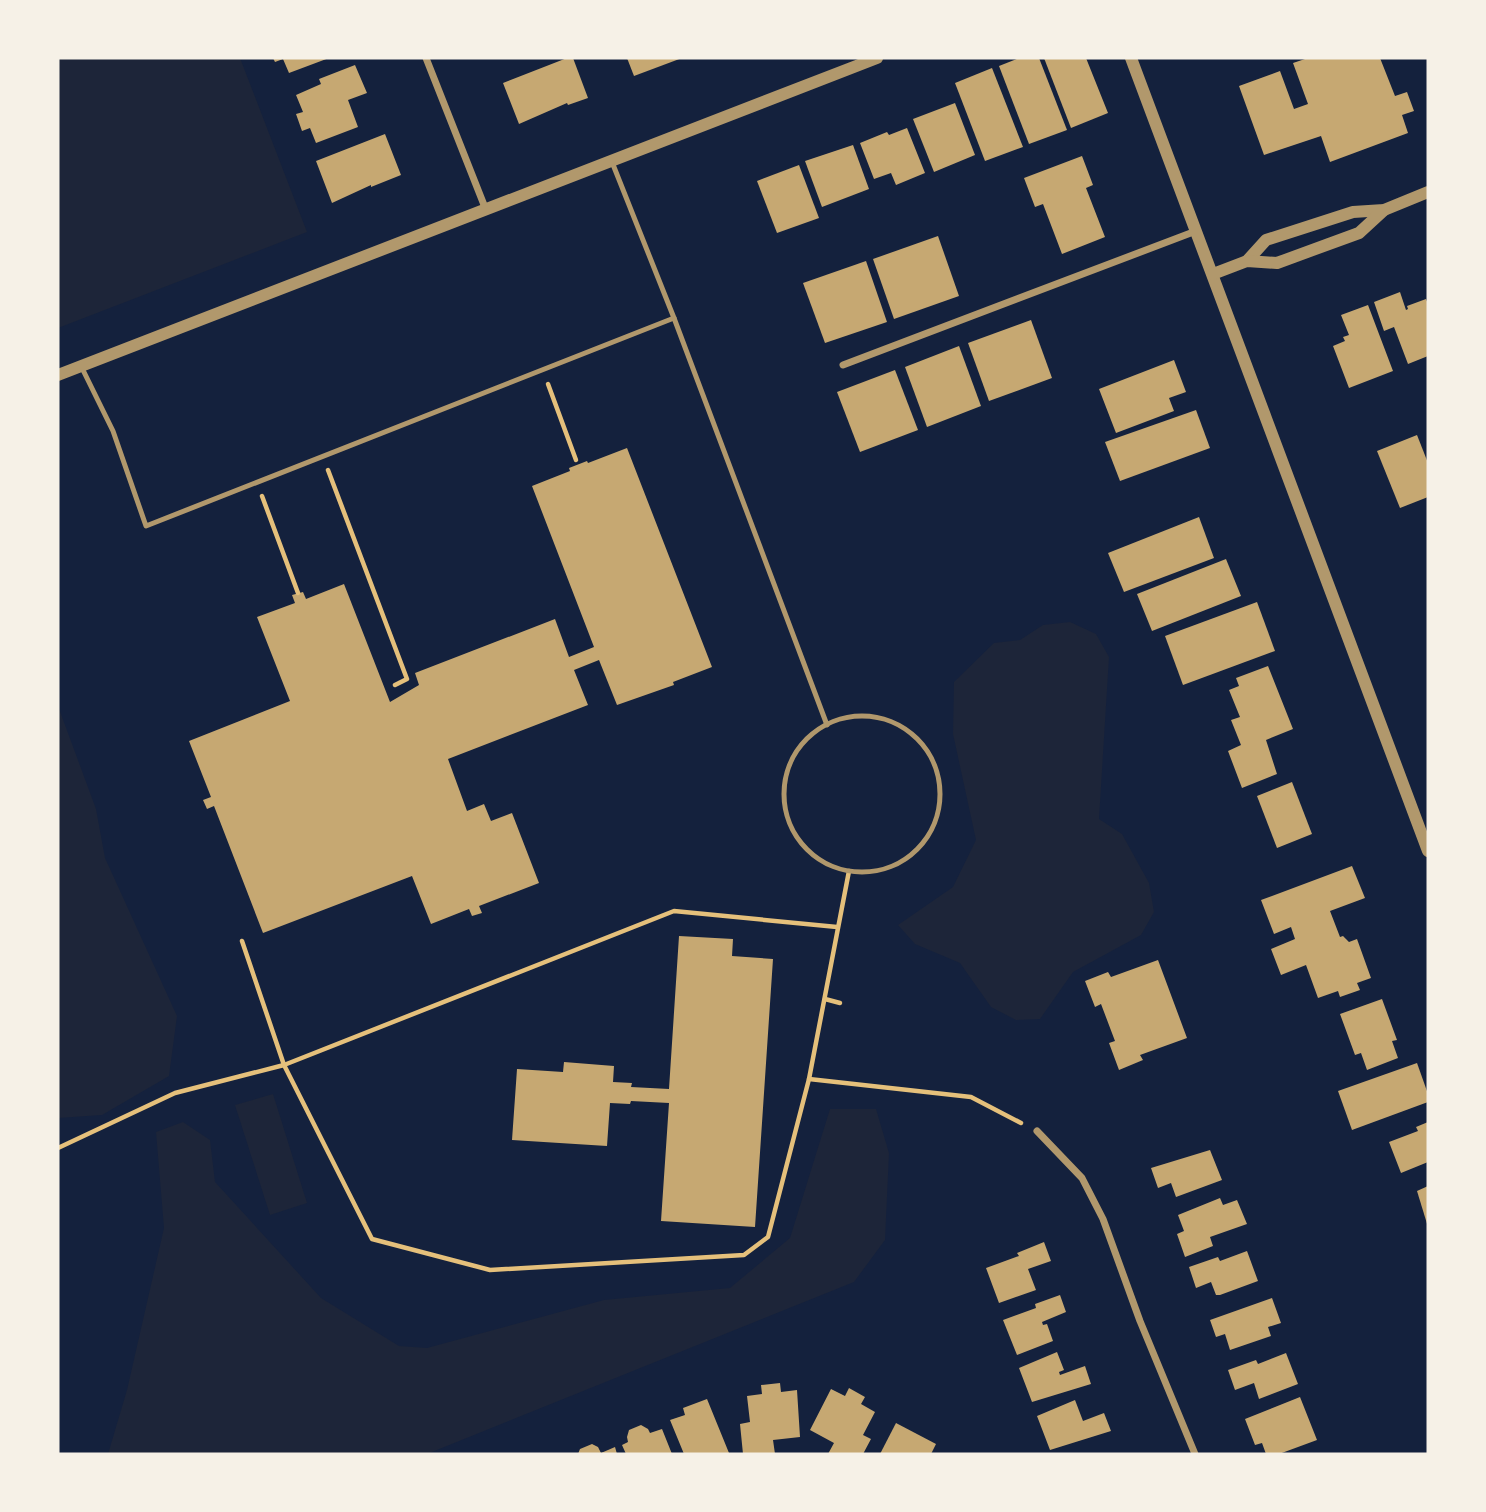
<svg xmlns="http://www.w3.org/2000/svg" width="1486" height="1512" font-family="'Roboto Condensed',sans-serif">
<rect width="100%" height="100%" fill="#14213d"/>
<g fill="#1d2539">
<polygon points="58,58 240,58 307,232 58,328"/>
<polygon points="1070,622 1096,634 1109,657 1099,819 1122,834 1149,883 1154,912 1141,935 1073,972 1040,1019 1016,1020 991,1007 960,963 915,944 898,925 953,887 976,840 953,734 954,682 994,643 1020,640 1043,625"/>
<polygon points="58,706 96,809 105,858 177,1016 169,1076 102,1115 58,1118"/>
<polygon points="273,1094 307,1203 270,1215 235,1105"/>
<polygon points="830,1109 876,1109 889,1153 885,1240 854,1282 427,1454 108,1454 127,1390 164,1228 156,1132 183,1122 210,1140 215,1182 321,1298 399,1346 427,1348 604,1300 730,1288 790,1238"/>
</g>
<g fill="#c6a872">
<polygon points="273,58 329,58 289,73 283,59 275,62"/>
<polygon points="567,58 573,58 588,98 568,105 567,103 519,124 503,83"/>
<polygon points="627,58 682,58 634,76"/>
<polygon points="1019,58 1039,58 1067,130 1029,144 999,66"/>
<polygon points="1044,58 1086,58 1108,113 1071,128"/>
<polygon points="1308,58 1380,58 1395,96 1407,92 1414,111 1402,115 1408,133 1330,162 1321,136 1264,155 1239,86 1280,71 1294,109 1308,104 1293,63"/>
<polygon points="355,65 367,93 348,100 358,127 316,143 310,128 302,131 296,114 303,112 296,95 321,84 319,79"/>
<polygon points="992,68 1023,147 985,161 955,83"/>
<polygon points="955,103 975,155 934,172 913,119"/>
<polygon points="907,128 925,173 896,185 891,173 874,179 860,143 887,132 889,135"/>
<polygon points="385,134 401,175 371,187 371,185 332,203 316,161"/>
<polygon points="853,145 869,189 822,207 805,161"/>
<polygon points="1082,156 1093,185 1086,188 1105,237 1062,254 1043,204 1035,207 1024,178"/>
<polygon points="799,165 819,218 777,233 757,181"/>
<polygon points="938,236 959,296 894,319 873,259"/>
<polygon points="866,261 887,322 825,343 803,283"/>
<polygon points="1400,292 1406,310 1408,309 1407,306 1426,299 1428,304 1428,356 1408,364 1394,327 1384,331 1374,302"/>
<polygon points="1368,305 1393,371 1349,388 1333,346 1345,341 1343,337 1349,335 1341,315"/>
<polygon points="1031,320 1052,378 989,401 968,343"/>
<polygon points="959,346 981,406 927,427 905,367"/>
<polygon points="1174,360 1186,392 1169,398 1174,411 1116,433 1099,389"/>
<polygon points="895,370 918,430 860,452 837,392"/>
<polygon points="1196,410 1210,448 1120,481 1105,442"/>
<polygon points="1417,435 1428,463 1428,497 1400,508 1377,451"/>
<polygon points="627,448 712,667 673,682 674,685 617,705 599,660 574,670 588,705 448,759 467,811 484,804 491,821 512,813 539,883 479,906 482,913 472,916 469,909 431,924 412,876 263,933 214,806 207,809 203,800 211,797 189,741 290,701 257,617 295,603 292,595 303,592 306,599 344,584 390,702 419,685 415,673 555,619 569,657 594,647 532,486 570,471 569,468 587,461 588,463"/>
<polygon points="1199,517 1214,558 1124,592 1108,553"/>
<polygon points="1226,559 1241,596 1152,631 1137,594"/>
<polygon points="1257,602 1275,651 1183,685 1165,636"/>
<polygon points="1268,666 1293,729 1266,740 1277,774 1242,788 1228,751 1241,745 1231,720 1240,717 1229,690 1239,686 1236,678"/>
<polygon points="1292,782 1312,834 1277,848 1257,796"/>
<polygon points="1352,866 1365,898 1330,911 1340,937 1343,936 1349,942 1357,939 1371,978 1357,983 1360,990 1340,997 1338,991 1318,998 1306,965 1281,975 1271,949 1295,939 1291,927 1274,934 1261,900"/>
<polygon points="679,936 733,939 732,956 773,959 755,1227 661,1221 669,1103 631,1101 630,1104 610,1103 607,1146 512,1140 517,1069 563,1072 564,1062 614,1066 613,1082 632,1083 631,1087 669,1089"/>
<polygon points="1158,960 1187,1038 1140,1055 1143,1060 1119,1070 1109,1043 1115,1041 1101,1004 1095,1007 1085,981 1108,972 1111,977"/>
<polygon points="1382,999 1397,1040 1392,1041 1398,1058 1367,1070 1361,1053 1355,1055 1340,1014"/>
<polygon points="1417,1063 1428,1094 1428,1102 1352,1130 1338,1091"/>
<polygon points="1428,1122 1428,1162 1401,1173 1389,1142 1418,1131 1416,1127"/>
<polygon points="1210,1150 1222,1180 1176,1197 1171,1183 1158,1188 1151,1168"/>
<polygon points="1428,1186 1428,1227 1417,1191"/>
<polygon points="1220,1198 1223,1205 1237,1200 1247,1224 1210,1237 1213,1246 1185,1257 1177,1234 1184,1231 1178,1215"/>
<polygon points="1044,1242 1051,1261 1028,1269 1036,1290 999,1303 986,1268 1019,1256 1017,1253"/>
<polygon points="1247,1251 1258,1281 1220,1295 1216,1295 1211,1282 1196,1288 1189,1267 1218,1257 1220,1261"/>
<polygon points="1060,1295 1066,1312 1042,1322 1043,1325 1047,1324 1053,1341 1017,1355 1003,1320 1036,1308 1035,1304"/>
<polygon points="1272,1298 1281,1323 1268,1327 1271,1336 1230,1350 1225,1334 1216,1337 1210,1320"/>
<polygon points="1057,1352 1064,1370 1059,1372 1060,1375 1085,1366 1091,1384 1032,1402 1019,1368"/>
<polygon points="1286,1353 1298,1384 1259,1399 1254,1383 1235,1390 1228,1370 1256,1360 1258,1364"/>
<polygon points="780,1383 781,1392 797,1390 800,1437 773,1440 775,1454 743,1454 740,1424 750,1422 747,1396 762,1394 761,1385"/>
<polygon points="849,1388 865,1397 861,1404 875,1412 863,1435 871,1439 863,1454 828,1454 834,1443 810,1430 831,1389 845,1396"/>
<polygon points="1300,1397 1317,1440 1279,1454 1266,1454 1262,1443 1255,1445 1245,1419"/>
<polygon points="707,1399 729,1453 684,1454 670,1420 685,1415 683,1408"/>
<polygon points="1075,1400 1083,1421 1104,1413 1111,1431 1050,1450 1037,1416"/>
<polygon points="896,1423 936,1444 931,1454 880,1454"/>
<polygon points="641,1425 648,1429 650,1433 662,1429 672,1454 626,1454 622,1445 628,1442 627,1437 629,1430"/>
<polygon points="592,1444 598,1447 601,1453 615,1447 617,1454 578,1454 580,1449"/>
</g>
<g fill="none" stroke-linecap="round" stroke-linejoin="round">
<g stroke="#e5c07b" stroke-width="4.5">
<polyline points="548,384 576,460"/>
<polyline points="328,470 407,679 395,685"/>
<polyline points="262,496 298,593"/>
<polyline points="242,941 284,1065 372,1239 490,1270 744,1255 768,1237 809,1079 971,1097 1021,1123"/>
<polyline points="825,999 840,1003"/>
<polyline points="809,1079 849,871"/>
<polyline points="58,1148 175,1093 284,1065 674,911 837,927"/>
</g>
<g stroke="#b1986c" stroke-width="5">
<polyline points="612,162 674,318 827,725"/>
<polyline points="81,366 113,431 146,526 674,318"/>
<circle cx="862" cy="794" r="78"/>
</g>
<g stroke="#b1986c" stroke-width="7">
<polyline points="426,58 486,210"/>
<polyline points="843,365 1196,231"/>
<polyline points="1037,1131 1082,1178 1103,1219 1140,1321 1195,1454"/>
</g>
<g stroke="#b1986c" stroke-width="12">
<path d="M1131,58c99,264 196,529 297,793"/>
<polyline points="1247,261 1266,240 1353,212 1384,210 1428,192"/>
<polyline points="1213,274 1247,261 1277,263 1359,233 1384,210"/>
<polyline points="58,375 877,58"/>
</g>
</g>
<rect width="1486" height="1512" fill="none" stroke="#f6f1e7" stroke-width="119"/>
</svg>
